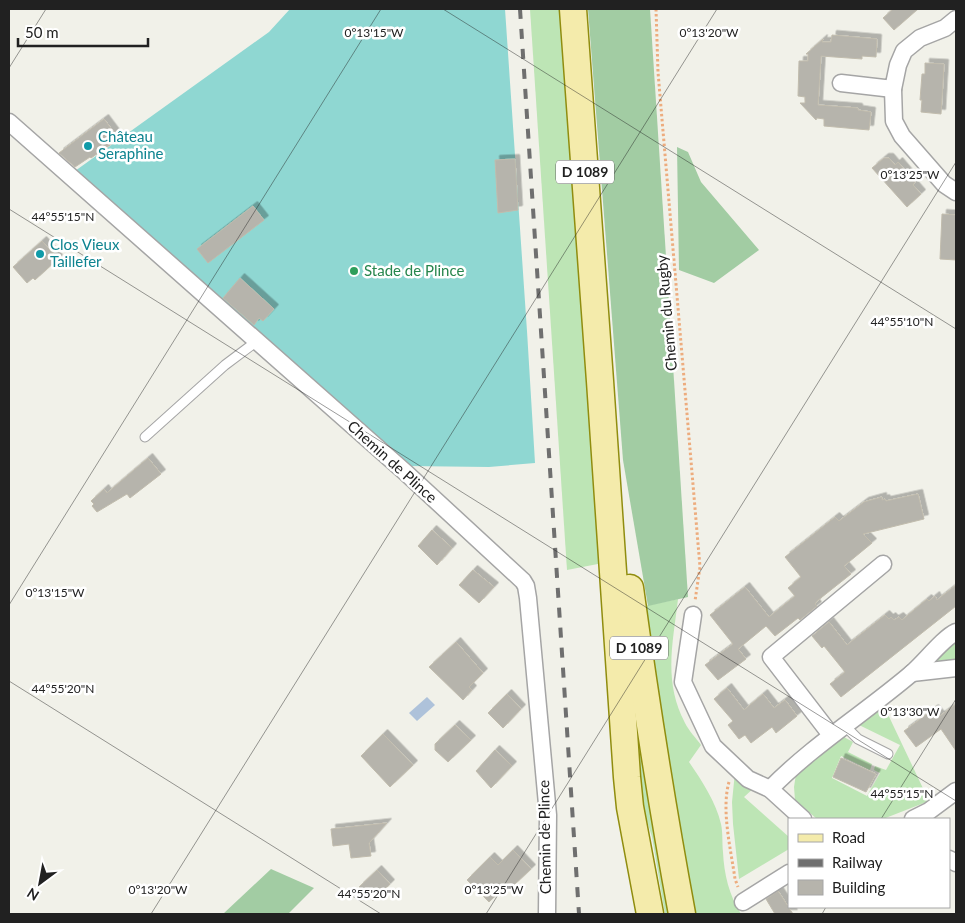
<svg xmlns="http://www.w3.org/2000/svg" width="965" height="923" font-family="Lato,sans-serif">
<defs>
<filter id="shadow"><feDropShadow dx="4.5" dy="-4.5" stdDeviation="0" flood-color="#0004"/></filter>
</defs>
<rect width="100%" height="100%" fill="#f1f1e9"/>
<g fill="#bde5b5">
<polygon points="530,9 565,9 603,563 567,570"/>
<path d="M678,599c-5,44 -15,82 7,124 4,8 11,15 16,22l-12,17c13,19 27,40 32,62 2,9 1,19 2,28 1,22 6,43 18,62h-54l-47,-307z"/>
<polygon points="625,605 669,914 665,914 652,837 636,786"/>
<polygon points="956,641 956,659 939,664 935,660 936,657"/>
<polygon points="884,706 929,801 883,819 817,819 795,800 794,787 796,774 844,737 853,742 848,752 872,764 870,770 841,756 832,778 867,796 880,773 874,770 875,766 886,770 900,745 859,725"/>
<polygon points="735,772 755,787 744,797 789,837 789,849 739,879 733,824 732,802"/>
</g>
<g fill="#a2cca3">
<polygon points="588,9 650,9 688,597 648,606 623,460"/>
<polygon points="677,147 688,152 701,182 759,250 714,283 679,270"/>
<polygon points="271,869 314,888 288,914 223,914"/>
</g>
<polygon fill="#8fd7d2" points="290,9 505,9 527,331 535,463 489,467 407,466 75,171 269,32"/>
<polygon fill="#aec2da" points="427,697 435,705 417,721 409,713"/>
<g fill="#b6b4ac" stroke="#c1bcad" filter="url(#shadow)">
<polygon points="893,9 918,9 894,30 883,18"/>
<polygon points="832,35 877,39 876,57 862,56 862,59 821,56 818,105 858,108 858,110 871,112 869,130 824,126 824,119 817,118 816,120 800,103 805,103 805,97 798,96 799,61 808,61 808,54 806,54 823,39 822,42 831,42"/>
<polygon points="925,63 944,64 941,114 921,112 922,100 920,100 922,74 925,74"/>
<polygon points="104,119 119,139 91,158 90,157 75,167 59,153"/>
<polygon points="884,158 889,158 895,165 898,162 915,182 913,185 921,194 907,207 872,168"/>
<polygon points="515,159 518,210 498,213 495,160"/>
<polygon points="253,206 264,220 208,263 197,249"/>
<polygon points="942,214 956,215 956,260 940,259"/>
<polygon points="42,241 58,259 35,280 33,278 27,283 13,267"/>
<polygon points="240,278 274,309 263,321 259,318 254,325 223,298"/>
<polygon points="148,458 161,474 130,498 127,494 97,512 92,506 94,504 91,501 104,489 107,493"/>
<polygon points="918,494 924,519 863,534 872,543 844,566 851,574 817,601 815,604 817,606 800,620 798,618 775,636 766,626 738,649 746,659 718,680 705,665 733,644 710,615 745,587 769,617 795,596 788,588 801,577 785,557 835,517 839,521 864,502 882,497 882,500 885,499 886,501"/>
<polygon points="432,530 452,548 437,565 418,546"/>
<polygon points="473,570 494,587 479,603 459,585"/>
<polygon points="956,585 956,606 841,697 830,684 845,672 824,646 822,648 812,636 829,622 847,645 885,615 889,619 891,617 894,620 899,617 902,620 927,599 929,601 935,596 937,600"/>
<polygon points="456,642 483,673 469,687 472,690 463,700 429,667"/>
<polygon points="727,688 744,710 763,694 774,708 785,700 797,716 776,733 772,727 751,743 745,735 739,739 728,725 733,721 714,699"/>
<polygon points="507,694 521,709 503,728 488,713"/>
<polygon points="956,704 956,751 941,729 916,747 904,731 934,709 940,716"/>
<polygon points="455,725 471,740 448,762 435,750 435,744"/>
<polygon points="383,734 413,765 390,787 361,756"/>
<polygon points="495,750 512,766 491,788 476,771"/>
<polygon points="841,758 876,774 866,792 833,777"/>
<polygon points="387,823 369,843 371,856 351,858 349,844 333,846 331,829"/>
<polygon points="513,850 531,869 513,886 509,883 489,902 467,880 490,857 498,865"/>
<polygon points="377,870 390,884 373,901 359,887"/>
<polygon points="778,891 793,914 775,914 766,899"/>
</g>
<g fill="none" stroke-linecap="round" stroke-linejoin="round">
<defs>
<g id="service">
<polyline points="145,437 225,365 257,341"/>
<polyline points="844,725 858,739 888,754"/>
</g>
<g id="minor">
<polyline points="841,83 893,89 898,65 904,51 920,38 945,28 956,19"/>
<polyline points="893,89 894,121 902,136 944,184 956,192"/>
<polyline points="9,122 405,472 523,581 526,586 528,598 548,815 547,914"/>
<polyline points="693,615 683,682 713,746 748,779 770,789 803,819"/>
<polyline points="912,673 956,668"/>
<polyline points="831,735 771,657 883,564"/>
<path d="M770,789c43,-44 95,-76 142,-116 12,-10 31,-35 44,-41"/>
<polyline points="913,819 929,811 956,791"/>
<polyline points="949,859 956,863"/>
<polyline points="743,902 789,873"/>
</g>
<g id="primary">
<polyline points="573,9 600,381 627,777 630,807 650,914"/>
<path d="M630,588c15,109 32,218 52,326"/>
</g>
</defs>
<use href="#service" stroke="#a5a5a5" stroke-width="11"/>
<use href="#minor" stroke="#a5a5a5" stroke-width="19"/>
<use href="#primary" stroke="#908d0f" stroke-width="29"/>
<g stroke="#edac7e" stroke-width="3" stroke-dasharray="2.5 2.5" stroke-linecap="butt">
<polyline points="656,9 658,72 700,567 695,601"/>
<path d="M729,782c-8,28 2,68 6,97l3,8"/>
</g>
<use href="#service" stroke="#fff" stroke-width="9"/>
<use href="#minor" stroke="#fff" stroke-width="16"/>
<use href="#primary" stroke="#f4ebab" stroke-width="26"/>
<polyline stroke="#6f6f6f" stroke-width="4" stroke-dasharray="10 10" stroke-linecap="butt" points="520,9 579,914"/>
</g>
<path fill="none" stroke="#212121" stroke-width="1" stroke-opacity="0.45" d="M443,9l513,320M9,68l37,-59M9,209l947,592M9,605l372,-596M9,681l372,233M881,819l75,-120M151,914l566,-905M486,914l470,-752M822,914l4,-7"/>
<g fill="#0f9aa8" stroke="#fff" stroke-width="2">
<circle cx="88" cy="146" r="5"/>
<circle cx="40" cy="254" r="5"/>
</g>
<circle fill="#2e9e5b" stroke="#fff" stroke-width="2" cx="354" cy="271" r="5"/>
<g text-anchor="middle" stroke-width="5" stroke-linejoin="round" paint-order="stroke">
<g fill="#fff" stroke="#646464" stroke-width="1">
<rect x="556" y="160.5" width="58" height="23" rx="4"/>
<rect x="610" y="636.5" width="58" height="23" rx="4"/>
</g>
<g font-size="14" font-weight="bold" fill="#212121">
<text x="585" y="177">D 1089</text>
<text x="639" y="653">D 1089</text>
</g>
<g font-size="15" fill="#0d838f" stroke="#fff" text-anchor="start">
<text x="98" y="142">Château<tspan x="98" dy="17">Seraphine</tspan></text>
<text x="50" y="250">Clos Vieux<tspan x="50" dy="17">Taillefer</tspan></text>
</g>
<g font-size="15" fill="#27864d" stroke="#fff" text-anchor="start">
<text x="364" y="276">Stade de Plince</text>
</g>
<g font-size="15" fill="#212121" stroke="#fff">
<text transform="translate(667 313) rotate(-95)" y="5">Chemin du Rugby</text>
<text transform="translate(392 462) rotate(42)" y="5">Chemin de Plince</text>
<text transform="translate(545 837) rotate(-91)" y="5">Chemin de Plince</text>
</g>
</g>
<g font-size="12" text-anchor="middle" fill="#212121" stroke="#fff" stroke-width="5" stroke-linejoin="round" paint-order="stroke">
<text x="374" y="37">0°13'15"W</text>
<text x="709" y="37">0°13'20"W</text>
<text x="910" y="179">0°13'25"W</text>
<text x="63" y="221">44°55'15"N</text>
<text x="902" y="326">44°55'10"N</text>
<text x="55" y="597">0°13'15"W</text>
<text x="63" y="693">44°55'20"N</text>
<text x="910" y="716">0°13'30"W</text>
<text x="902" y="798">44°55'15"N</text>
<text x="158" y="894">0°13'20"W</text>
<text x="494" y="894">0°13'25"W</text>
<text x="369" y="898">44°55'20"N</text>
</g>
<rect width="965" height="923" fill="none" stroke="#212121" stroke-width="20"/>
<rect x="788" y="818" width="162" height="90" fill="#ffffff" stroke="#a6a6a6"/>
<rect x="798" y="834" width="25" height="8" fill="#f4ebab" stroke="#a6a6a6"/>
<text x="832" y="843" font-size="15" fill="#212121">Road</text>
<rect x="798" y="859" width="25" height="8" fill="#6f6f6f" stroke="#a6a6a6"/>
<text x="832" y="868" font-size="15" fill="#212121">Railway</text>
<rect x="798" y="880" width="25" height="15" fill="#b6b4ac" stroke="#a6a6a6"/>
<text x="832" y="893" font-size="15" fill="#212121">Building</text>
<g transform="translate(40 883) rotate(212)" stroke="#ffffff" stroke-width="4" paint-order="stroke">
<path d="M0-4L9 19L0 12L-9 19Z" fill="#212121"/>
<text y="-8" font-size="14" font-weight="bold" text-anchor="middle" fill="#212121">N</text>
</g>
<path d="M18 38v8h130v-8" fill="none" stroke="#212121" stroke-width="2.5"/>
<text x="25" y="38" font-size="15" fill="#212121" stroke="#ffffff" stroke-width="4" paint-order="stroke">50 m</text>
</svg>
